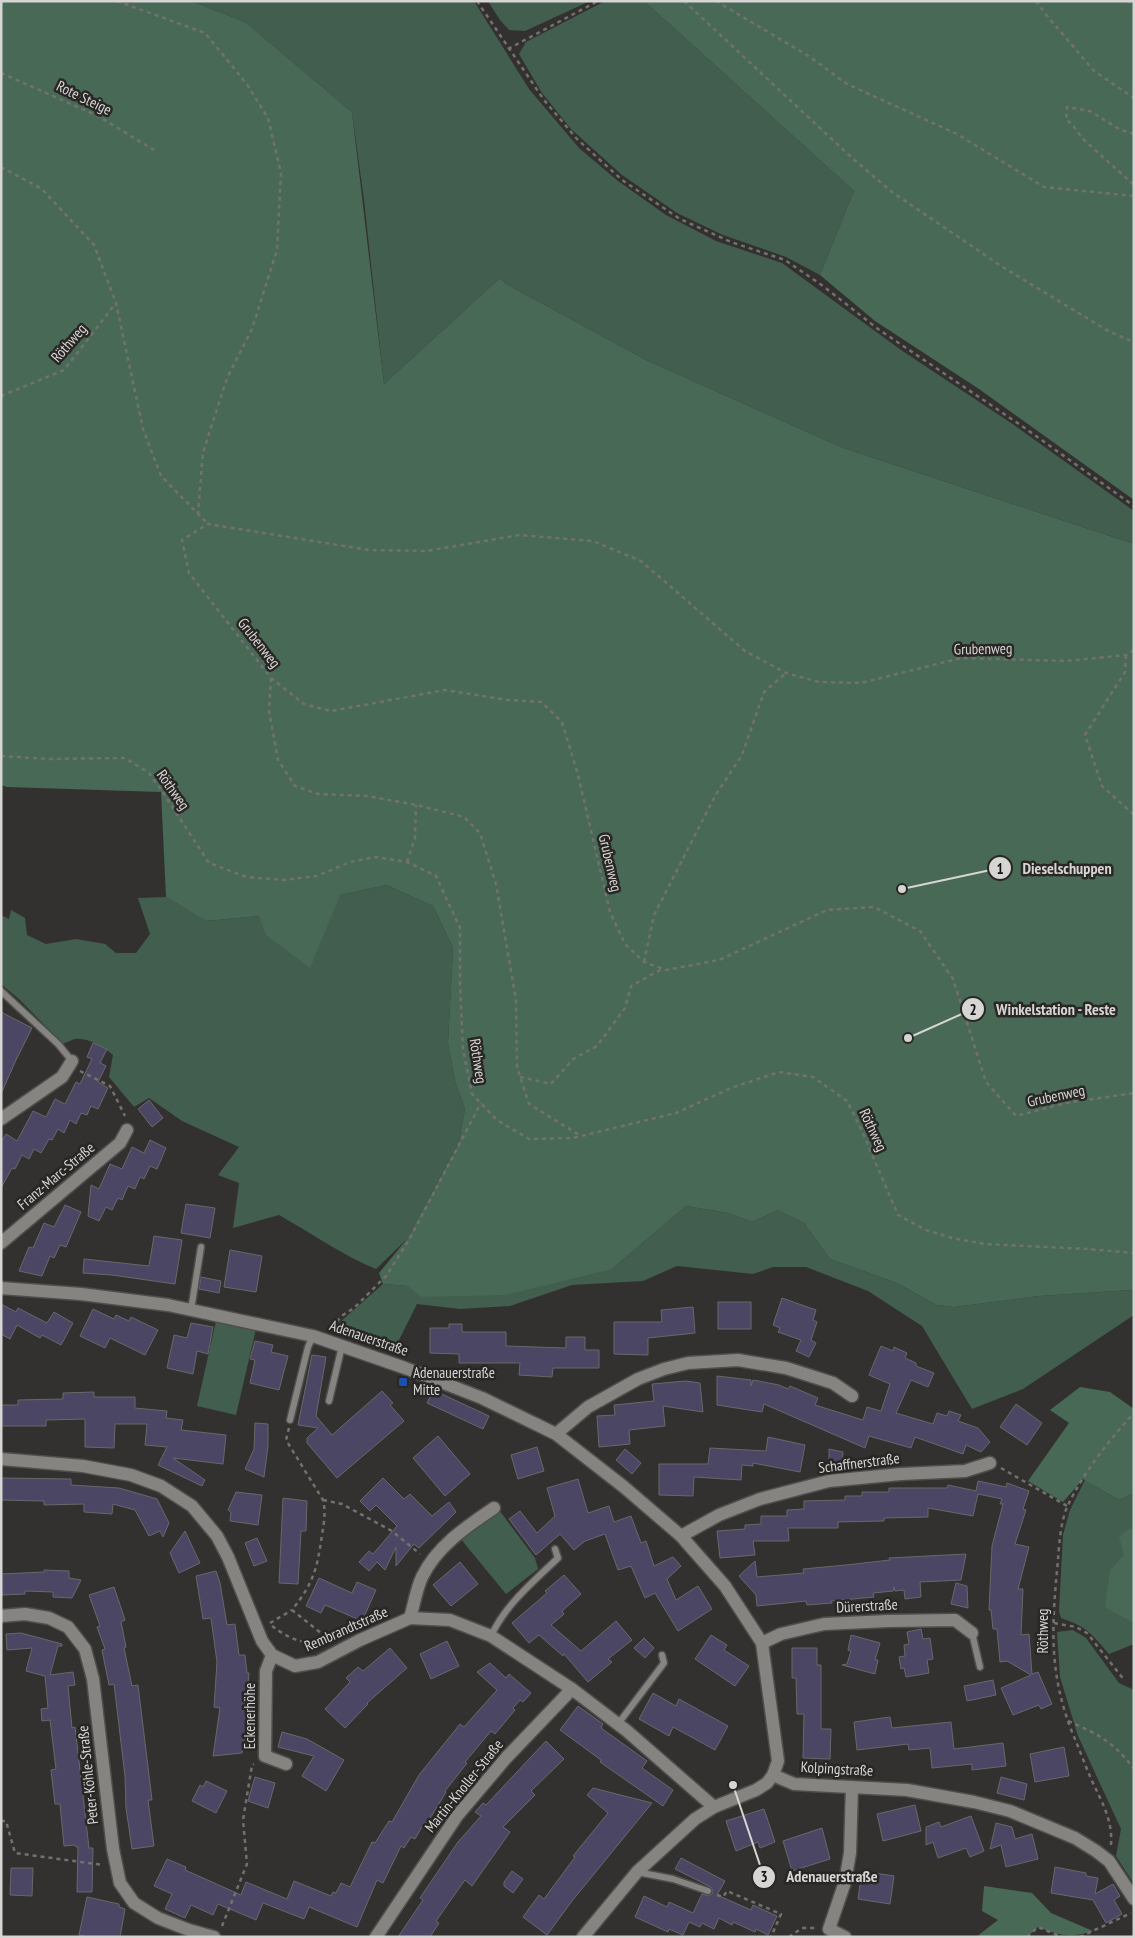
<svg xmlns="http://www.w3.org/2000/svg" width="1135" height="1938" font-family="'PT Sans Narrow',sans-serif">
<rect width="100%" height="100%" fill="#33312f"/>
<g fill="#425e4e">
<polygon points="191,1 474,1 529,89 579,148 618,181 666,215 716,241 782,263 901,350 1014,425 1134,511 1134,544 843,448 646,360 506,284 500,278 384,384 364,200 352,112 245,22"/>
<polygon points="488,1 590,1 525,31 509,30 500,20"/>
<polygon points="605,1 644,1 854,191 820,275 786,257 723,235 677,213 622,175 571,129 542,93 519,54 526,42"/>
<path d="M386,885l47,21 20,42 -5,95 7,38 10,28 -6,33 -52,97 -31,30c-34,-14 -65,-36 -97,-54l-46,13 6,-45 -21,-8 21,-28 -57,-26 -33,-23 -15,9 -25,-30 4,-22c-9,-8 -26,-18 -38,-16 -4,1 -8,3 -12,5l-43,-44 -19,-16v-69l8,4 2,-9 14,8 2,17 19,9 30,-5 29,5 11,9h20l14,-19 -12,-36 28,-1 40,24 54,-5 80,-21z"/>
<polygon points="686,1206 728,1213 752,1222 778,1210 804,1223 830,1259 897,1283 936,1305 954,1307 1039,1296 1131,1290 1134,1295 1134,1315 1023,1389 972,1409 922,1326 868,1291 806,1267 773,1267 753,1274 677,1266 643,1281 572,1285 510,1306 460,1309 417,1304 393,1352 330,1331 383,1284 408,1286 612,1269"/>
<polygon points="216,1321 256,1329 236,1415 197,1406"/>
<path d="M1085,1480l34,20 15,-7v151l-25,10c-18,-21 -22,-27 -48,-36l-2,-7 4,-76 7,-25z"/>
<polygon points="499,1510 535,1558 538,1569 506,1594 460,1538"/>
<polygon points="1073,1630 1086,1638 1119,1683 1134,1690 1134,1884 1116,1856 1121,1829 1078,1736 1060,1677 1057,1632"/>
</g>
<g fill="#486956">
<polygon points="1,1 191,1 245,22 352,112 384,384 500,278 506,284 646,360 843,448 1134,544 1134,1295 1131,1290 1039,1296 954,1307 936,1305 897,1283 830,1259 804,1223 778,1210 752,1222 728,1213 686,1206 612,1269 506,1295 421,1297 408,1286 383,1284 379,1273 407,1239 459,1142 465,1109 455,1081 448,1043 453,948 433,906 386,885 340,895 310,968 266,935 259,916 206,921 166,897 161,792 7,787 1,785"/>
<polygon points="644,1 1134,1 1134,500 979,389 875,321 820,275 854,191"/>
<polygon points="1080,1387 1110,1392 1134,1409 1134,1493 1119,1500 1083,1479 1063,1502 1028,1481 1069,1423 1050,1410"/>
<polygon points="1130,1528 1134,1530 1134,1623 1105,1607 1110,1570 1124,1555 1119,1537"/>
<path d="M984,1886l48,7 19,20 42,18c-22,7 -33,5 -55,-4l-11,10h-51l22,-17 -16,-9z"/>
</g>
<g fill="#4b4664" stroke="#68686b">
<polygon points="1,1012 32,1028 16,1060 1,1094"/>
<polygon points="93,1043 107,1049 100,1063 99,1062 106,1066 98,1082 108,1088 98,1109 91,1106 87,1115 81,1113 76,1124 70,1120 64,1133 58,1129 52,1140 49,1139 41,1153 34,1149 29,1159 22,1155 15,1169 12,1168 1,1188 1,1142 6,1134 17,1141 33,1111 46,1117 55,1099 65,1104 76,1082 80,1084 92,1059 87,1057"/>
<polygon points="149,1100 163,1118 152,1127 138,1109"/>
<polygon points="150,1140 166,1148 157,1169 150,1166 144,1179 140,1177 135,1189 128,1186 122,1200 118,1198 112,1210 106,1207 99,1221 88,1216 91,1185 99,1189 110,1164 122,1169 132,1147 144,1153"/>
<polygon points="186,1204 215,1208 210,1238 181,1233"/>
<polygon points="65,1205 81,1212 66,1247 60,1245 54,1258 50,1256 42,1276 19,1271 29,1247 33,1248 44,1223 54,1227"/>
<polygon points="154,1236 182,1240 175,1284 112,1275 83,1273 84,1259 149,1266"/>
<polygon points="230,1250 262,1256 256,1292 224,1287"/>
<polygon points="201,1277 221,1281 219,1293 199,1289"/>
<polygon points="782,1298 816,1310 813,1320 817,1322 811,1340 816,1343 809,1357 796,1351 801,1340 778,1332 780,1328 773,1325"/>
<rect x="718" y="1302" width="33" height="27"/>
<polygon points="1,1304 16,1312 18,1308 47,1323 54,1312 73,1323 61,1345 42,1335 40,1338 17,1325 10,1339 1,1334"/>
<polygon points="693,1307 695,1333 648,1338 648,1355 614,1354 614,1322 662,1322 661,1310"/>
<polygon points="93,1309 114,1319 116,1315 129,1321 131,1317 158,1330 145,1355 110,1338 105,1348 80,1336"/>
<polygon points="191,1323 213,1327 208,1354 197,1351 193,1374 167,1368 174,1335 187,1338"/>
<polygon points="449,1324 462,1324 462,1332 506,1332 506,1346 566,1348 566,1337 585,1337 585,1350 599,1350 599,1368 553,1368 552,1377 519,1375 520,1363 459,1363 459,1354 430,1353 430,1328 449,1328"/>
<polygon points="255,1341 273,1345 271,1352 288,1356 279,1390 250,1383 255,1360 250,1359"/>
<polygon points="881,1346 893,1351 894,1347 907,1353 905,1358 916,1363 916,1366 934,1373 928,1387 911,1380 896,1413 933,1424 937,1413 947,1416 949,1411 961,1415 958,1421 978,1428 990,1442 981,1452 966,1445 963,1454 915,1437 911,1448 869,1436 865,1448 764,1404 762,1412 717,1405 717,1376 751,1380 751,1386 753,1380 779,1385 788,1389 790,1386 818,1398 815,1405 863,1420 867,1407 881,1411 890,1384 869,1375"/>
<polygon points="312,1355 326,1357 316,1416 332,1435 382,1391 393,1403 390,1405 404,1421 337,1478 307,1443 307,1438 318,1428 298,1425"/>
<polygon points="686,1381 700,1383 703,1412 663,1406 665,1426 629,1430 630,1444 599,1447 597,1416 615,1415 614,1405 654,1401 652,1384"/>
<polygon points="433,1390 489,1416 483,1429 427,1403"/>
<polygon points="94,1392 94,1397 135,1397 135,1408 167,1411 166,1418 183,1420 181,1430 226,1435 223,1464 173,1458 205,1480 202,1486 158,1465 167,1447 145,1445 147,1424 115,1424 114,1448 85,1447 85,1419 46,1420 46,1426 1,1426 1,1405 18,1405 18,1400 63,1399 63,1393"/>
<polygon points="1016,1404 1042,1423 1027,1445 1000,1427"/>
<polygon points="255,1423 268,1424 268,1446 264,1477 245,1469 254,1449"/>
<polygon points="438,1436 470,1474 445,1496 413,1458"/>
<polygon points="768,1437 805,1445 800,1472 753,1463 753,1466 742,1465 741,1480 694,1477 693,1496 659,1495 659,1464 708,1464 710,1448 766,1451"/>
<polygon points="537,1447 544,1471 518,1479 511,1455"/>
<polygon points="625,1449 641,1463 632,1474 616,1460"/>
<polygon points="829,1449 843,1452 842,1463 829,1462"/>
<polygon points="1,1478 71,1479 71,1485 119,1488 157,1499 169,1523 163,1537 160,1531 149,1536 135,1510 113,1504 112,1514 84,1512 84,1504 44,1505 44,1501 1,1500"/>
<polygon points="383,1478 404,1499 410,1494 432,1516 449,1502 456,1512 419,1548 414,1544 396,1566 396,1547 385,1570 377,1562 369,1571 359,1562 369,1551 373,1554 397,1526 376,1505 370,1511 360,1501"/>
<polygon points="578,1479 588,1513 609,1506 614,1522 631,1516 641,1543 646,1541 654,1566 673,1557 681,1566 667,1579 676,1600 698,1586 712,1609 678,1631 655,1593 645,1598 631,1566 618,1570 605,1534 585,1541 574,1550 560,1534 536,1555 509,1519 520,1511 537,1533 555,1516 547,1488"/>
<polygon points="978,1481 1006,1487 1007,1483 1029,1491 1023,1509 1026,1510 1015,1544 1029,1547 1018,1589 1023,1589 1021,1635 1029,1634 1032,1674 1038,1672 1052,1704 1041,1709 1039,1705 1013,1715 1001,1688 1031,1675 1007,1661 1000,1662 997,1629 993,1629 991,1610 989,1610 992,1546 1003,1504 1000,1504 1002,1499 978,1494 973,1516 928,1508 928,1517 884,1518 884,1521 838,1522 838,1528 788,1528 789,1541 753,1541 755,1555 720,1558 717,1531 745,1529 745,1525 761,1524 761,1516 787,1516 787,1510 804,1509 804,1501 845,1500 845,1496 862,1496 862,1492 889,1492 889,1488 947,1488 948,1485 976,1491"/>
<polygon points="236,1492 262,1495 258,1525 230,1521 231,1512 228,1510"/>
<polygon points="283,1498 307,1501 306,1531 301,1531 298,1584 279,1583"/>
<polygon points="185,1531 200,1563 179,1573 170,1553"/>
<polygon points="257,1538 267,1561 254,1566 245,1543"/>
<polygon points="966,1554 961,1580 920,1582 921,1597 905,1599 904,1590 895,1591 894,1587 893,1591 873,1593 874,1597 831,1601 832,1603 807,1605 806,1601 757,1606 756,1595 739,1576 755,1561 757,1577 804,1573 803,1569 846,1565 890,1560 889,1558"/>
<polygon points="460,1562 478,1584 451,1606 433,1585"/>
<polygon points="44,1570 69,1571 69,1578 81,1580 72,1598 53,1597 53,1592 25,1591 25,1594 2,1595 1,1574 44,1572"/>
<polygon points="216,1571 220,1583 227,1625 235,1624 239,1655 245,1655 247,1673 249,1673 245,1718 248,1719 242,1753 213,1756 220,1708 214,1707 217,1662 211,1618 203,1619 196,1576"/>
<polygon points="564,1575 581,1594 562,1611 564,1614 551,1625 581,1651 616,1621 632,1640 608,1659 612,1662 588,1682 564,1654 563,1656 539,1635 529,1643 512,1623 547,1593 545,1591"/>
<polygon points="319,1578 352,1593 357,1582 376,1590 362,1621 325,1605 321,1613 306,1606"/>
<polygon points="956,1583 967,1586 968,1608 951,1604"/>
<polygon points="114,1587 125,1620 121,1622 126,1647 124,1648 132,1686 138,1685 152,1800 148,1800 154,1846 132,1849 126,1808 125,1776 114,1684 109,1685 102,1650 105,1649 97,1627 100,1626 89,1595"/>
<polygon points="921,1629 923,1639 930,1638 933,1659 927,1660 929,1673 906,1677 904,1668 901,1669 899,1657 905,1656 904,1645 909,1644 907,1632"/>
<polygon points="21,1633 62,1644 62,1646 58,1646 50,1675 73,1672 75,1685 68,1686 72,1728 75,1727 89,1848 93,1848 92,1892 77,1892 78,1847 76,1847 75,1845 64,1846 60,1804 55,1804 51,1770 56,1769 50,1720 42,1721 41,1709 48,1708 45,1676 26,1671 32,1648 7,1650 6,1634"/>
<polygon points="711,1635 727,1645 724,1650 749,1666 735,1686 695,1659"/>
<polygon points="851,1635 880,1643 875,1660 878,1660 875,1674 842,1665 847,1664 851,1651 848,1650"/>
<polygon points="644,1638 654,1648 645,1658 634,1648"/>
<polygon points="447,1641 459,1666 431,1679 420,1654"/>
<polygon points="390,1648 407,1668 367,1703 368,1704 345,1728 325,1709 350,1682 346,1678 358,1667 363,1671"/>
<polygon points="792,1648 817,1648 817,1665 821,1665 821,1729 831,1729 830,1759 803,1758 804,1714 797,1714 796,1678 792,1678"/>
<polygon points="490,1663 506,1678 509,1674 531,1693 523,1702 520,1700 513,1708 515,1710 495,1734 491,1731 465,1762 467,1763 445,1791 446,1792 426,1825 424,1823 415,1839 411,1837 404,1848 401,1846 383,1883 377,1880 357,1927 309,1907 304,1919 263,1903 256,1920 218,1904 213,1915 191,1905 185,1918 165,1909 172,1894 154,1886 167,1859 186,1867 185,1870 241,1895 246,1882 287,1899 294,1881 331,1896 333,1892 336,1893 341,1883 350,1887 372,1842 375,1843 389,1821 392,1822 419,1775 460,1724 464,1727 497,1690 477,1672"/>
<polygon points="993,1680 996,1695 967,1701 964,1686"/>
<polygon points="653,1693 676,1706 679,1699 728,1726 715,1750 673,1727 669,1736 639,1719"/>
<polygon points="578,1706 603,1724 601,1728 647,1761 642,1768 673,1790 663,1806 600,1762 601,1760 560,1730"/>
<polygon points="890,1717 892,1728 951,1722 954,1749 1003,1743 1006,1766 972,1770 972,1764 932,1768 930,1748 909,1750 908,1744 857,1750 854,1722"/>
<polygon points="282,1732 307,1739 344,1760 326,1791 302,1776 314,1756 278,1747"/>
<polygon points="546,1741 564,1759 531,1791 535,1795 503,1827 510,1832 472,1886 465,1880 436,1921 439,1923 430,1937 398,1937 423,1900 420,1898 458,1842 481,1816 475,1812 483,1803 486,1805"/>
<polygon points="1064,1747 1069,1776 1035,1782 1030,1754"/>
<polygon points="255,1777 275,1783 268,1808 248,1801"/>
<polygon points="1001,1777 1027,1784 1024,1800 997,1793"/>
<polygon points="206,1781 227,1791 216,1813 192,1801 200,1785 203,1787"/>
<polygon points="593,1788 652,1803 572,1901 547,1935 523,1917 539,1895 544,1899 575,1857 573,1856 608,1813 587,1795"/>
<polygon points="915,1805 921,1831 883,1841 877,1814"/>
<polygon points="764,1809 775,1842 760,1848 758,1842 736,1851 726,1821"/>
<polygon points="971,1816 984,1851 970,1857 966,1848 938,1858 933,1842 926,1845 926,1827 939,1822 941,1827"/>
<polygon points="996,1823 1012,1827 1015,1839 1032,1834 1038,1859 1006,1867 1001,1845 990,1849"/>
<polygon points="822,1828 830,1859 792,1871 783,1841"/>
<polygon points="681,1858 725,1881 717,1895 751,1910 753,1905 777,1916 768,1935 756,1929 755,1932 733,1922 732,1925 719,1918 714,1929 702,1923 700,1927 689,1922 683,1935 669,1929 668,1932 635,1917 644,1896 667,1907 669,1902 693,1913 702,1894 708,1896 712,1894 713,1891 711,1887 675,1869"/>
<polygon points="1055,1867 1086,1873 1086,1876 1098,1878 1095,1894 1113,1884 1120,1896 1114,1900 1122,1914 1106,1923 1093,1900 1051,1893"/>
<polygon points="11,1868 33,1868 32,1896 10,1895"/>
<polygon points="512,1871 523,1879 513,1893 504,1886 504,1882"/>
<polygon points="862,1871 894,1876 890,1904 858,1899"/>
<polygon points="87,1897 119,1904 119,1907 125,1909 120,1937 89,1937 79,1935"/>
</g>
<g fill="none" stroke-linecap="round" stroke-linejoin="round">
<defs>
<g id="service">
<polyline points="1,991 58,1044 72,1061"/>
<polyline points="191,1310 201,1247"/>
<polyline points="329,1401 342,1346"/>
<polyline points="290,1420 308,1347 313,1336"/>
<polyline points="972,1633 980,1667"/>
<path d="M491,1636c15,-32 42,-54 67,-78l-3,-9"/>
<polyline points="618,1724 664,1663 662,1655"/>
<polyline points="637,1872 673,1879 708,1891"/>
</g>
<g id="minor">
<polyline points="1,1119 62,1077 72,1061"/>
<polyline points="1,1243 120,1143 127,1130"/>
<polyline points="1,1288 81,1294 168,1305 313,1336 405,1368 482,1398 556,1434 624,1487 681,1536 725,1586 762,1643 778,1761 773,1775 767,1783 756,1790 714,1807 695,1819 637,1872 583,1937"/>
<polyline points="556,1434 588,1407 638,1379 664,1369 688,1363 738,1360 786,1368 833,1383 852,1396"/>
<polyline points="1,1459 83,1466 131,1475 161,1486 192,1506 217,1536 228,1557 262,1641 272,1655 295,1666 318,1662 360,1640 410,1618 450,1620 491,1636 572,1689 627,1731 714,1807"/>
<polyline points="681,1536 719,1515 760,1499 829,1481 901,1474 965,1471 990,1463"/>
<polyline points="1,1616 25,1614 49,1618 68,1627 85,1649 93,1679 113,1849 120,1883 134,1903 158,1918 189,1930 214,1937"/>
<path d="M410,1618c4,-13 6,-28 12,-41 15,-31 44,-50 72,-69"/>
<polyline points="762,1643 781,1634 824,1624 888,1621 955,1620 972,1633"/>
<polyline points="272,1655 266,1671 265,1756 286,1764"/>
<polyline points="773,1775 794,1784 907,1790 974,1802 1010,1811 1075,1838 1096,1851 1109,1861 1134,1899"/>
<polyline points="376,1937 457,1816 506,1758 572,1689"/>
<polyline points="845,1937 829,1929 845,1882 850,1853 852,1787"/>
</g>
</defs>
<use href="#service" stroke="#504e4c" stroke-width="9"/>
<use href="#minor" stroke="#504e4c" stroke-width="15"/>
<g stroke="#73716f" stroke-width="2.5" stroke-dasharray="4 4" stroke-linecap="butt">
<polyline points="117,1 205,33 246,83 268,118 281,173 277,250 252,329 227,378 203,452 198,513"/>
<polyline points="477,1 544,100 577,139 622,180 680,219 731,242 785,260 823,286 878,329 1022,426 1134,506"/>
<polyline points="684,1 851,157 892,192 1001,266 1110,332 1134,342"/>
<polyline points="716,1 810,57 847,84 957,134 1044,187 1134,196"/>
<polyline points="1036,1 1048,17 1094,71 1134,98"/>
<polyline points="1127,1 1134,5"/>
<polyline points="1,3 3,1"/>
<polyline points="508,49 598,1"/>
<polyline points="1,73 98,116 154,150"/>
<polyline points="1134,134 1119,129 1090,111 1067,107 1066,120 1071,123 1083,139 1134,185"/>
<polyline points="1,167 42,189 94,245 116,303 143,429 161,476 208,524"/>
<polyline points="1,396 64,370 116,303"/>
<polyline points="1134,650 1126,655 1066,661 961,658 861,683 819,682 786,673 745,651 641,561 593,541 519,535 427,551 369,550 208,524 182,540 189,573 271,678 304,704 331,711 445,690 508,700 541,702 562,722 578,775 610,912 625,944 644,962 666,970 719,960 827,910 874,907 920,931 953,979 986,1082 1016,1116 1066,1103 1134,1093"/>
<polyline points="1126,655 1125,672 1085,735 1102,786 1134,815"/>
<polyline points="271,678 269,711 278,760 295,786 318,794 367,796 417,805 464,817 480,833 496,884 516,1000 517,1067 529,1104 581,1136"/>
<polyline points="1,756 49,759 125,758 149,773 162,791 209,863 247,877 284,880 317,876 350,862 376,857 407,862 436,876 460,928 460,984 463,1049 472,1094 497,1120 529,1139 573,1138 676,1113 731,1088 779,1072 813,1077 847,1101 862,1131 898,1215 926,1230 952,1238 985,1244 1088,1249 1134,1253"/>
<polyline points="407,862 415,838 416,805"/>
<polyline points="644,962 654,915 715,796 742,755 764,692 786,673"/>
<polyline points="80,1071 110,1086 125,1116"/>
<polyline points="520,1077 551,1084 573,1059 597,1046 625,1008 631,986 662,969"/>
<polyline points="331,1327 343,1315 354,1308 386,1276 409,1240 481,1103"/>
<path d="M289,1428l-3,12 37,60c3,12 1,22 -1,35 -5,34 -8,47 -30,75l39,31"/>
<polyline points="1001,1468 1067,1506"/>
<polyline points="323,1500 342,1504 392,1531 420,1554"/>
<polyline points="270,1623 292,1610"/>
<polyline points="1054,1623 1076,1627 1087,1633 1125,1681"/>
<path d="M272,1626c19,14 30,18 53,16"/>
<path d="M1068,1721c30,13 46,21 66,48"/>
<polyline points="1,1821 6,1821 15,1853 103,1865"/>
<path d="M1111,1845c2,-24 -9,-43 -19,-64 -7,-16 -13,-33 -20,-49 -24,-61 -20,-109 -14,-172 1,-16 3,-41 10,-55 16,-33 41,-65 66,-92"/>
<polyline points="717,1895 723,1897 727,1891 781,1914 771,1937"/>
<polyline points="222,1926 247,1864 243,1820 252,1765 254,1764"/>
<polyline points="789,1937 802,1928 815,1928"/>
<polyline points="1027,1937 1038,1927 1062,1937"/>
<polyline points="1080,1937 1131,1913"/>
</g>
<use href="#service" stroke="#868481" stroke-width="6"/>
<use href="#minor" stroke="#868481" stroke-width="12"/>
</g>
<rect fill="#1a4fb4" stroke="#292725" stroke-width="2" x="398" y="1377" width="10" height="10" rx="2.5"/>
<g text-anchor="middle" stroke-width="5" stroke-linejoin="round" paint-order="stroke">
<g font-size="15" fill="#d7d5d4" stroke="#292725">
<text transform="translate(84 98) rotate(26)" y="5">Rote Steige</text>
<text transform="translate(69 343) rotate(-49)" y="5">Röthweg</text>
<text transform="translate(259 643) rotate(52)" y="5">Grubenweg</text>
<text transform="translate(983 649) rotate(-1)" y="5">Grubenweg</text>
<text transform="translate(173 790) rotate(55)" y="5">Röthweg</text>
<text transform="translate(610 863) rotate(77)" y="5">Grubenweg</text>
<text transform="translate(478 1061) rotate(81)" y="5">Röthweg</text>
<text transform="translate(1056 1096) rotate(-12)" y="5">Grubenweg</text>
<text transform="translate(873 1130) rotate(65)" y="5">Röthweg</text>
<text transform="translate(56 1176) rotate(-40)" y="5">Franz-Marc-Straße</text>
<text transform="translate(369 1338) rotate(19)" y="5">Adenauerstraße</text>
<text transform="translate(859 1463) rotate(-7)" y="5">Schaffnerstraße</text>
<text transform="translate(867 1606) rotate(-3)" y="5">Dürerstraße</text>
<text transform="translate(346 1629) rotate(-24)" y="5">Rembrandtstraße</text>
<text transform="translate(1043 1631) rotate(-90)" y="5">Röthweg</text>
<text transform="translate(250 1716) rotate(-90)" y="5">Eckenerhöhe</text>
<text transform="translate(837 1769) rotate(3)" y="5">Kolpingstraße</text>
<text transform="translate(88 1775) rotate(-96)" y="5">Peter-Köhle-Straße</text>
<text transform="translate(464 1786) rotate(-51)" y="5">Martin-Knoller-Straße</text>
</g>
<g font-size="15" fill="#d7d5d4" stroke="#292725" text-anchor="start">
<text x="413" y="1378">Adenauerstraße<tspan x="413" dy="17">Mitte</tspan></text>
</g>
</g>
<path fill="none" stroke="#d7d5d4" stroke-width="2" d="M902 889L1000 868M908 1038L973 1009M733 1785L764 1877"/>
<g fill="#d7d5d4" stroke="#292725" stroke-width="2">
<circle cx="902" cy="889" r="5"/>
<circle cx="908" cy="1038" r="5"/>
<circle cx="733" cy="1785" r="5"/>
<circle cx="1000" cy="868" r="12"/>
<circle cx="973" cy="1009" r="12"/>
<circle cx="764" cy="1877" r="12"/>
</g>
<g font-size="15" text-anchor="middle" font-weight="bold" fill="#111">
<text x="1000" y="874">1</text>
<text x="973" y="1015">2</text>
<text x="764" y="1882">3</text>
</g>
<g font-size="16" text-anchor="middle" font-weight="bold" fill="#d7d5d4" stroke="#292725" stroke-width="5" stroke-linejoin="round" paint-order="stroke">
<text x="1067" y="874">Dieselschuppen</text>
<text x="1056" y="1015">Winkelstation - Reste</text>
<text x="832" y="1882">Adenauerstraße</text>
</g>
<rect width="1135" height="1938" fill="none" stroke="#d7d5d4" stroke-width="5"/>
</svg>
